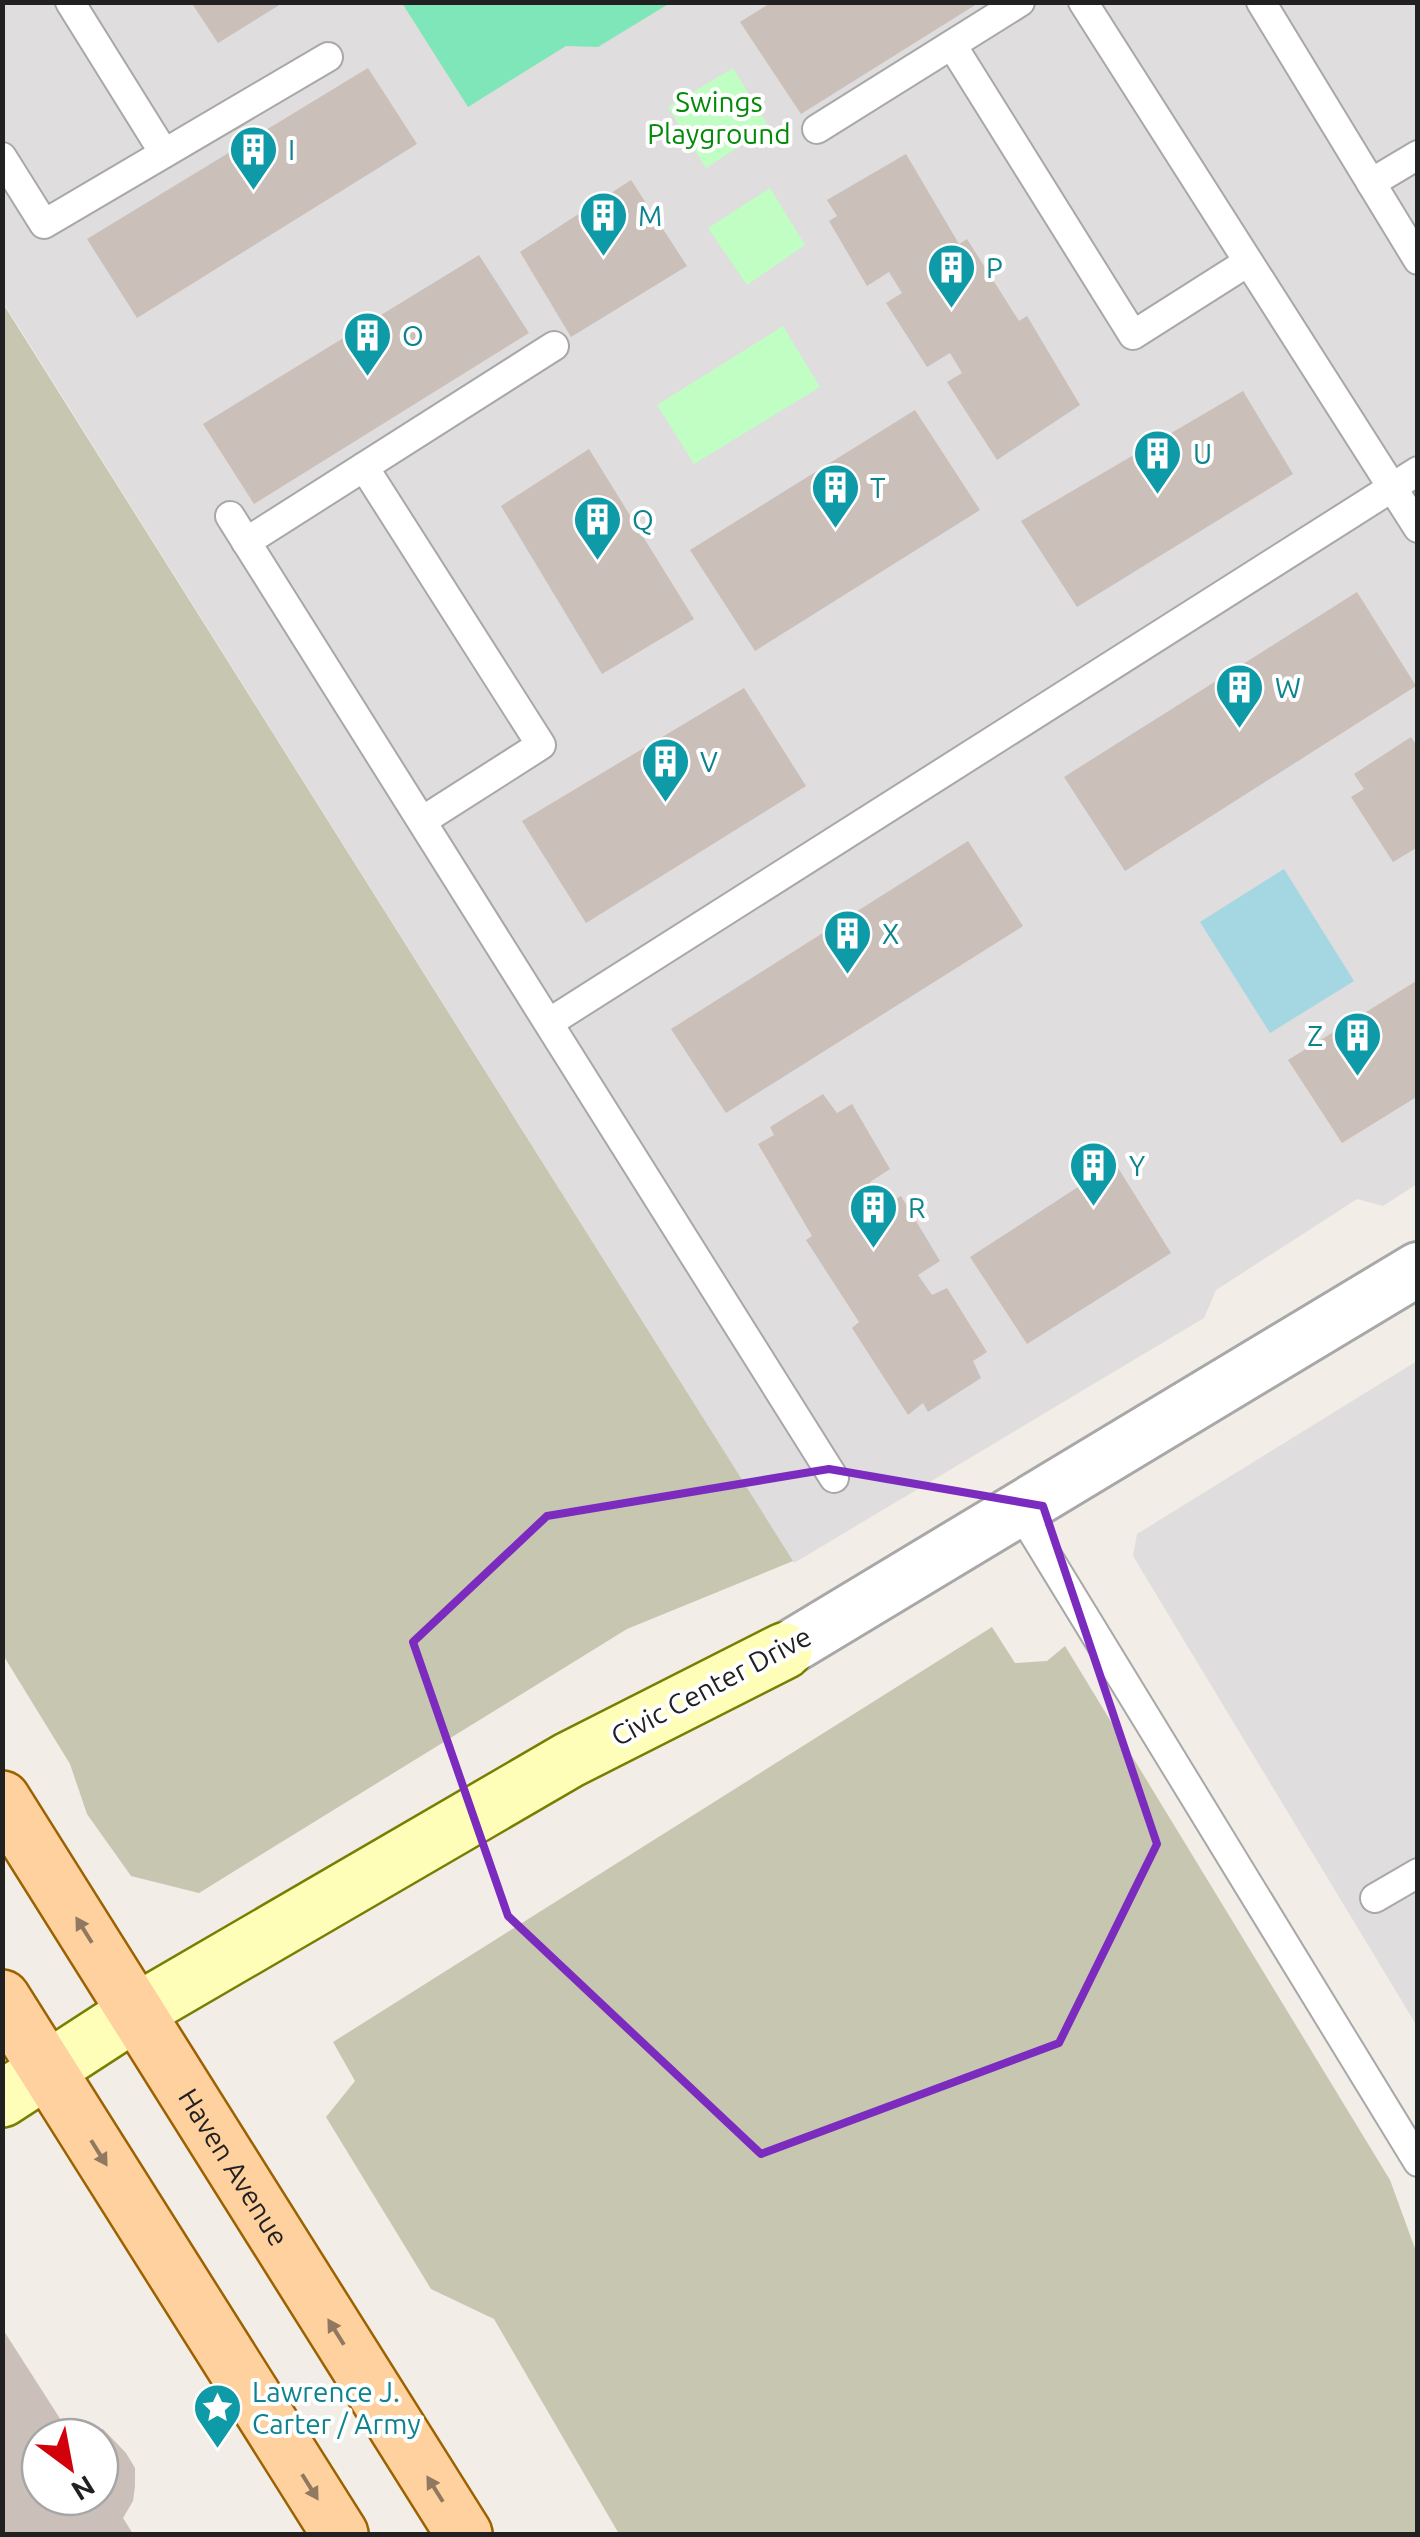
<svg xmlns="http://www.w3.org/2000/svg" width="1420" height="2537" font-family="Ubuntu,sans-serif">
<rect width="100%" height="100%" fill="#f2ede6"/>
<g fill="#dfddde">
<polygon points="3,3 1417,3 1417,1184 1383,1206 1357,1199 1216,1290 1204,1318 794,1563 3,302"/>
<polygon points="1417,1361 1417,2026 1133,1556 1137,1534"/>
</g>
<g fill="#c7c6b1">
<polygon points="2,302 793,1561 627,1629 199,1893 131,1876 87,1814 70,1764 3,1655"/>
<polygon points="992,1627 1015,1663 1047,1661 1065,1646 1390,2180 1417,2254 1417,2534 619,2534 494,2319 431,2289 326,2117 355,2081 333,2042"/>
</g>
<g fill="#c1fec3">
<polygon points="733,68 769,127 706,168 668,107"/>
<polygon points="770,188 805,245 747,285 708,228"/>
<polygon points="783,326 820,387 694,464 657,405"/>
</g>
<polygon fill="#7fe6b9" points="402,3 670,3 598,47 566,46 468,107"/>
<polygon fill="#a4d7e2" points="1284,869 1354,981 1270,1033 1200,922"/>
<g fill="#cabfb9" fill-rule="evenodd">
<polygon points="191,2 284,2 218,43"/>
<polygon points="772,2 980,2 801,114 740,22"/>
<polygon points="368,68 417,144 137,318 87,239"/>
<polygon points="906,154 959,244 967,239 1019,321 1027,316 1080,405 997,460 947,382 962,373 950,353 927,367 886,303 902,293 889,272 867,286 829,221 837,216 827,200"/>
<polygon points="631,180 687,266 571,337 520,252"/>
<polygon points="479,255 529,333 254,504 203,424"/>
<polygon points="1243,391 1293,474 1077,607 1021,521"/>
<polygon points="915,410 980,510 755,651 690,550"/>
<polygon points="589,449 694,619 602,674 501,506"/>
<polygon points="1357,592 1416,686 1125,871 1064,777"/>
<polygon points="744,688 806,786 586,923 522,821"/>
<polygon points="1411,737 1415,743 1418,742 1418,847 1393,862 1351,797 1364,789 1354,774"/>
<polygon points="968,841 1023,926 726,1113 671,1029"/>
<polygon points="1418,980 1418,1096 1342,1143 1288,1060"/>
<polygon points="823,1094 837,1113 852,1104 890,1169 870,1182 883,1206 901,1196 940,1261 918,1275 932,1295 947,1288 987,1352 973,1361 981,1378 928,1412 923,1403 908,1415 852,1328 859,1322 806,1240 812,1236 758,1144 774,1135 770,1127"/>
<polygon points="1115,1163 1171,1253 1027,1344 970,1257"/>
<path d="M2,2328l64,100 37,1 23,24 9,15v18l-2,15 -10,17 10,16h-131zM40,2437h60v60h-60z"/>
</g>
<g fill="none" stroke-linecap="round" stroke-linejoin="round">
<defs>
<g id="lane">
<polyline points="70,2 164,153"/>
<polyline points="1083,2 1418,528"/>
<polyline points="1261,2 1418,260"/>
<polyline points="952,45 1133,335 1248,262"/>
<polyline points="817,129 1020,2"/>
<polyline points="2,157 44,224 328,57"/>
<polyline points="1371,183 1418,155"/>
<polyline points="364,467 541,745 422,821"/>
<polyline points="230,516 834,1478"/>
<polyline points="246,542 554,346"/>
<polyline points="550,1022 1418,471"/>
<polyline points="1018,1508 1418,2162"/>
<polyline points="1375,1898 1418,1873"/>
</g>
<polyline id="street" points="784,1651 1418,1269"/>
<polyline id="secondary" points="2,2099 136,2012 569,1760 784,1651"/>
<g id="primary">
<path id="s1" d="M2,1799l462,735"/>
<polyline points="2,1998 340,2534"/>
</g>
</defs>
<use href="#lane" stroke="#a8a8a8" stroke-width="32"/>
<use href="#street" stroke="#a8a8a8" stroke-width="58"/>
<use href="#secondary" stroke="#777f00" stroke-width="60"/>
<use href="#primary" stroke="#9d6200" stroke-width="60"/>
<use href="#lane" stroke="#fff" stroke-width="28"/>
<use href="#street" stroke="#fff" stroke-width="52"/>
<use href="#secondary" stroke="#fefeb8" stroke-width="55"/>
<use href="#primary" stroke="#ffd19e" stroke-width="55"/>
</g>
<defs><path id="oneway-solid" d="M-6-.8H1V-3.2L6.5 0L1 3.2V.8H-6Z" transform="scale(2.5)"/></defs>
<g fill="#907960">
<use href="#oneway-solid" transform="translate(84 1930) rotate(-122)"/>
<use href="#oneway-solid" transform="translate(99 2153) rotate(58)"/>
<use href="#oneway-solid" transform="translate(336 2332) rotate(-122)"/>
<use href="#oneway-solid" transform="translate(310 2487) rotate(58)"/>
<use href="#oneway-solid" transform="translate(435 2489) rotate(-122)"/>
</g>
<path fill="none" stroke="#7b2cbf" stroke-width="8" stroke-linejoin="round" d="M829,1469l214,37 114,338 -98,199 -298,111 -253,-238 -95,-274 134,-126z"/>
<defs>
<symbol id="building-pin" viewBox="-11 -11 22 30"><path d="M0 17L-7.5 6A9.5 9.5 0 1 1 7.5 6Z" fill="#0f9aa8" stroke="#fff"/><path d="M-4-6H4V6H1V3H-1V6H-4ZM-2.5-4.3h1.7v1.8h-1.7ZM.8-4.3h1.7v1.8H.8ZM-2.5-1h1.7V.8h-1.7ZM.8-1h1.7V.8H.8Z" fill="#fff"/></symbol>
<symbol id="sight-pin" viewBox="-11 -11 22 30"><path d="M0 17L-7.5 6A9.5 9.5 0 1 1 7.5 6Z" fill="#0f9aa8" stroke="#fff"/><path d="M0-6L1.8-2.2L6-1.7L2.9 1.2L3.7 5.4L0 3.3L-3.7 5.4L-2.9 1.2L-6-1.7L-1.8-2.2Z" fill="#fff"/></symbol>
</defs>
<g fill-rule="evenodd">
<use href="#building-pin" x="226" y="122" width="55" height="75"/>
<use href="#building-pin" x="576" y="188" width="55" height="75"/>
<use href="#building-pin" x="924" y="240" width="55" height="75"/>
<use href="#building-pin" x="340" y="308" width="55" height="75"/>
<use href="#building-pin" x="1130" y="426" width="55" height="75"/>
<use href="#building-pin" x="808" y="460" width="55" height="75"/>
<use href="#building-pin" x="570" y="492" width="55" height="75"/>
<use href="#building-pin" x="1212" y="660" width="55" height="75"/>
<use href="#building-pin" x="638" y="734" width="55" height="75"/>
<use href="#building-pin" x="820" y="906" width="55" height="75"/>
<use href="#building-pin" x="1330" y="1008" width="55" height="75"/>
<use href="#building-pin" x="1066" y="1138" width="55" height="75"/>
<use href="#building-pin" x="846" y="1180" width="55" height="75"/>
<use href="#sight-pin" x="190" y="2380" width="55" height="75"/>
</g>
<g text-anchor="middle" stroke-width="8" stroke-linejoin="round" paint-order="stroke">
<g font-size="28" fill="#038a08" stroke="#fff">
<text x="719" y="112">Swings<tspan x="719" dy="32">Playground</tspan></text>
</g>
<g font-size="28" fill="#0d838f" stroke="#fff" text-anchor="start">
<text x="288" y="160">I</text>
<text x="638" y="226">M</text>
<text x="986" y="278">P</text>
<text x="402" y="346">O</text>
<text x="1193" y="464">U</text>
<text x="870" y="498">T</text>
<text x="632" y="530">Q</text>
<text x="1275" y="698">W</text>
<text x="700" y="772">V</text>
<text x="882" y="944">X</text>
<text x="1323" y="1046" text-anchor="end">Z</text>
<text x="1129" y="1176">Y</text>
<text x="908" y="1218">R</text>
<text x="252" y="2402">Lawrence J.<tspan x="252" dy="32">Carter / Army</tspan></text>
</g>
<g font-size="28" fill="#212121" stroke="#fff">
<text transform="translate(711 1686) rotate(-28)" y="10">Civic Center Drive</text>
<text dy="10" stroke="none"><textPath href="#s1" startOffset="435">Haven Avenue</textPath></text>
</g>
</g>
<rect width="1420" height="2537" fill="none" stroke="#212121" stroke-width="10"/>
<g transform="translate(70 2467) rotate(148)"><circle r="48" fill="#ffffff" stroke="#a6a6a6" stroke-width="2.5"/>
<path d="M0-8L18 38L0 25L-18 38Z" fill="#d1000a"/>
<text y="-15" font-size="28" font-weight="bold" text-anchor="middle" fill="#212121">N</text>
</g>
</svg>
